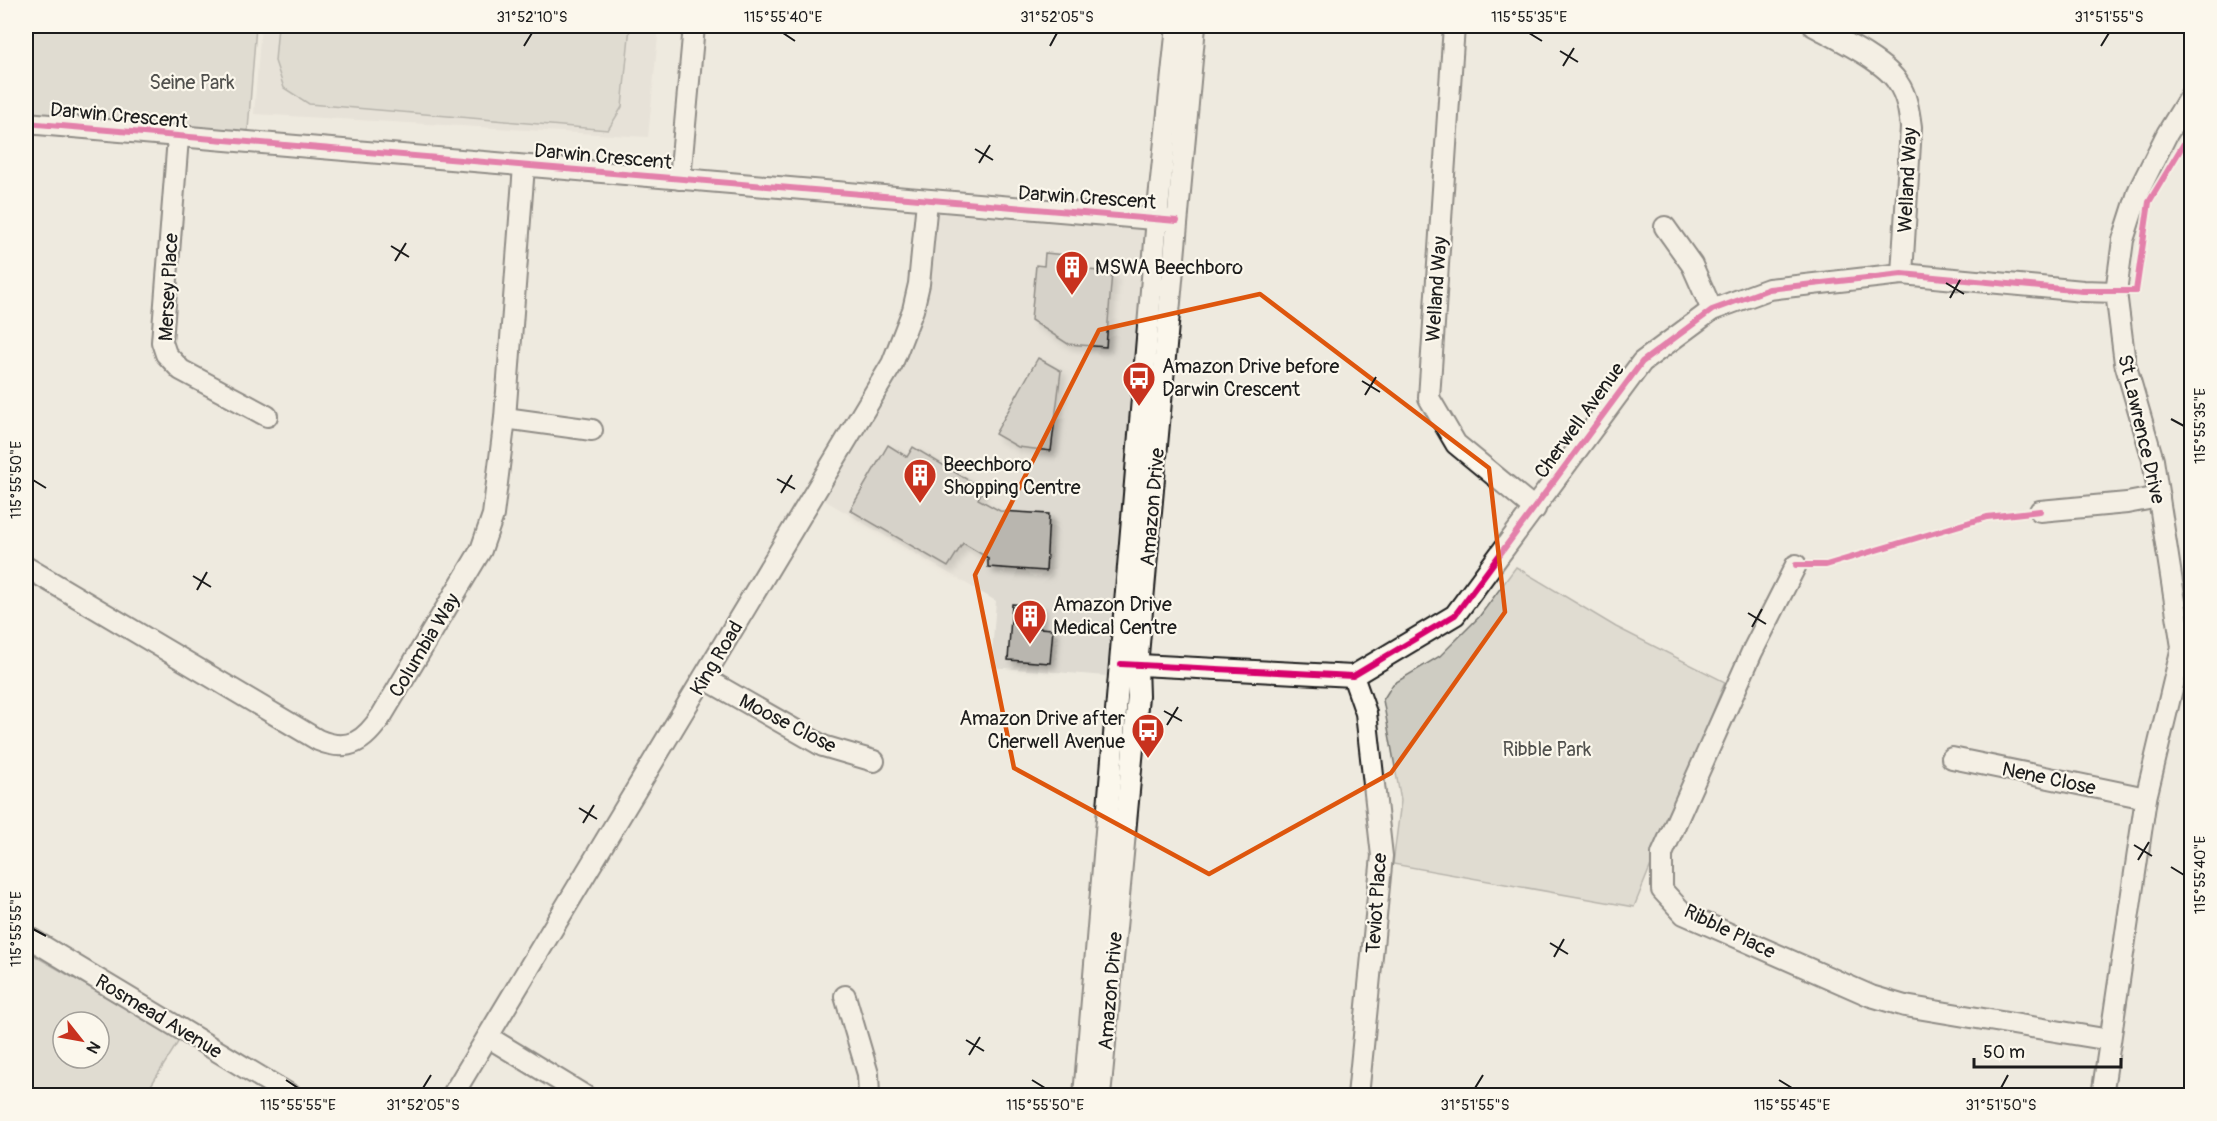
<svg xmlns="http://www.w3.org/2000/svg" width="2217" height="1121" font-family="Pangolin,sans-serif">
<defs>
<filter id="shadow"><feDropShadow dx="5" dy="5" stdDeviation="3" flood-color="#0004"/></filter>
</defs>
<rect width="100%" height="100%" fill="#eeeadf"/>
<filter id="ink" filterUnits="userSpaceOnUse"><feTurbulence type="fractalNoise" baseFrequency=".0167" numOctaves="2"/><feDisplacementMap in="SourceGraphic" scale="12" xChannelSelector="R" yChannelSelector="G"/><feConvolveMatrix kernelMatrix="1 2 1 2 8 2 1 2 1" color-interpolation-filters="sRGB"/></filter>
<g filter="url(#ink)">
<g fill="#dedad1">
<polygon points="261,26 659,26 648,137 254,114"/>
<polygon points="927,201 1157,218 1120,677 991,667 996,601 814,494 904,336"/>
</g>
<g fill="#ceccc2" stroke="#75746f" stroke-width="1.5" fill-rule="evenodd">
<polygon points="26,26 256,26 247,143 26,124"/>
<polygon points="278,26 630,26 622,107 608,130 309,104 284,88 275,61"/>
<polygon points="1516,567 1616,627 1725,682 1634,907 1393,864 1401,801 1383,700 1393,684 1440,656 1479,617"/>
<path d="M28,952l152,87 -35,56h-119v-138zM63,1022h36v36h-36z"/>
</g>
<g fill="#b9b6af" stroke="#1c1c1c" stroke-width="1.5" filter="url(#shadow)">
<polygon points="1045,253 1065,255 1063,268 1112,272 1106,347 1068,344 1031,320 1036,265 1044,266"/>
<polygon points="1038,358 1061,371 1051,451 1018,447 995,434"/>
<polygon points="888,445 907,457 913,447 983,489 978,499 1000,511 1049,514 1046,571 988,567 988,558 963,543 948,567 850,510"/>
<polygon points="1012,604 1041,606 1039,628 1053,629 1050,663 1008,660"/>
</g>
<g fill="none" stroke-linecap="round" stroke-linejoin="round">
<defs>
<g id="minor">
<polyline points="1454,26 1429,398 1456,444 1535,509"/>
<path d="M1814,26c22,12 72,36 84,57 9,13 11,29 13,44l-9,147"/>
<polyline points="26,123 1177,221"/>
<polyline points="178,138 162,342 166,354 181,370 267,416"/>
<polyline points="680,179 694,26"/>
<polyline points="1665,227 1692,265 1712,310"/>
<polyline points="505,418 592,430"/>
<polyline points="2040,511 2127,503 2159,497"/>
<polyline points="1796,565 1752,652 1662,854 1662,890 1684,914 1871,996 1905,1006 2110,1040"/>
<path d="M26,567l292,173c31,13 47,1 64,-25l99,-165 12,-35 12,-97 19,-252"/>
<polyline points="1121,664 1353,676 1455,615 1642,362 1712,310 1769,289 1902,274 2083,291 2116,292"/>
<polyline points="1353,676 1366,713 1382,856 1358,1096"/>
<polyline points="704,678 823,746 874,761"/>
<polyline points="1952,758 2146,798"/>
<polyline points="26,936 292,1096"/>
<polyline points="845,996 868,1074 869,1096"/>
<polyline points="488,1037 585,1096"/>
<polyline points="452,1096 892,364 913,310 919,284 927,201"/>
<polyline points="1084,1096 1157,218 1177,26"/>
<polyline points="1100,1096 1138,696 1137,666 1195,26"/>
<polyline points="2102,1096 2146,798 2182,647 2153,460 2125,363 2116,292 2123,240 2139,190 2167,134 2192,93"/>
</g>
</defs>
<use href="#minor" stroke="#1c1c1c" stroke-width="24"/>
<use href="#minor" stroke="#fbf7ec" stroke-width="20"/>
<defs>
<g id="cycleway">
<polyline points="26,123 1177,221"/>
<polyline points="1796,565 1826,565 1987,517 2040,511"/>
<polyline points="1121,664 1353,676 1455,615 1642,362 1712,310 1769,289 1902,274 2083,291 2136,291 2149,202 2192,130"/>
</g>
</defs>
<use href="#cycleway" stroke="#fbf7ec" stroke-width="10"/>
<use href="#cycleway" stroke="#d6006c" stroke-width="6"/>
</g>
</g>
<path d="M0 0H2217V1121H0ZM1260,294l229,174 16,144 -114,161 -182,101 -195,-106 -39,-193 124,-245z" fill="#eeeadf" fill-opacity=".55" fill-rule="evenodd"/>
<path fill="none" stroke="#de560d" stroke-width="4.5" stroke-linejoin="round" d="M1260,294l229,174 16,144 -114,161 -182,101 -195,-106 -39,-193 124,-245z"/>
<path fill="none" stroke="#1c1c1c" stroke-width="2" d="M783,33l12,8M1529,33l13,8M524,46l8,-13M1050,46l7,-13M2101,46l8,-13M1560,51l18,11M1563,66l11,-18M975,149l18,11M979,163l11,-18M391,246l18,11M395,261l11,-18M1946,283l18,11M1950,298l10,-18M1362,381l18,11M1365,395l11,-18M2171,419l13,7M777,479l18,10M33,480l13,8M781,493l11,-18M193,576l18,11M197,590l10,-18M1748,613l18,11M1752,627l10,-18M1164,711l18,10M1167,725l11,-18M579,808l18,11M583,823l11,-18M2134,845l18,11M2138,860l11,-18M2171,867l13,8M33,929l13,7M1550,943l18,11M1554,957l10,-18M966,1040l18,11M969,1055l11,-18M286,1080l12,8M1032,1080l13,8M1779,1080l13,8M423,1088l8,-13M1475,1088l8,-13M2001,1088l7,-13"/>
<defs>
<symbol id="building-pin" viewBox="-11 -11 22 30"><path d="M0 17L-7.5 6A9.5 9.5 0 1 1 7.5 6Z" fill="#c8321e" stroke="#fbf7ec"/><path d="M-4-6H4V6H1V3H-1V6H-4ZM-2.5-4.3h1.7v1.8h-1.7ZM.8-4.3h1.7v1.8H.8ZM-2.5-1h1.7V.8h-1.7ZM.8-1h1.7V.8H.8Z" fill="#fff"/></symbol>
<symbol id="bus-pin" viewBox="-11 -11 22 30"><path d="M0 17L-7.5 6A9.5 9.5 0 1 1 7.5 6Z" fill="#c8321e" stroke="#fbf7ec"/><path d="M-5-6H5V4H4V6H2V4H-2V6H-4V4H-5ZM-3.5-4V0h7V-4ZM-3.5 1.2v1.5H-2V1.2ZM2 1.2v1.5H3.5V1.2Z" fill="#fff"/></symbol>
</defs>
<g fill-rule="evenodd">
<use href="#building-pin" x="1053" y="248" width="38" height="52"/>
<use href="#bus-pin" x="1120" y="359" width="38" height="52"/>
<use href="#building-pin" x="901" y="456" width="38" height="52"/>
<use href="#building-pin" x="1011" y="597" width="38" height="52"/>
<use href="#bus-pin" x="1129" y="711" width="38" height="52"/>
</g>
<g text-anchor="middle" stroke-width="4.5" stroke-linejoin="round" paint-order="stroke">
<g font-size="20" fill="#51514e" stroke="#fbf7ec">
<text x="192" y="89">Seine Park</text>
<text x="1547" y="756">Ribble Park</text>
</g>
<g font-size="20" fill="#1c1c1c" stroke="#fbf7ec">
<text transform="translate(119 115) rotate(5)" y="7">Darwin Crescent</text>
<text transform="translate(603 156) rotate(5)" y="7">Darwin Crescent</text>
<text transform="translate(1907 180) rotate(-87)" y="7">Welland Way</text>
<text transform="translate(1087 197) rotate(4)" y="7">Darwin Crescent</text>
<text transform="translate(168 287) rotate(-87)" y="7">Mersey Place</text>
<text transform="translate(1436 289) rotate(-86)" y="7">Welland Way</text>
<text transform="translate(1579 420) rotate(-54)" y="7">Cherwell Avenue</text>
<text transform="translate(2142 429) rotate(77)" y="7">St Lawrence Drive</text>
<text transform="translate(1152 507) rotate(-85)" y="7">Amazon Drive</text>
<text transform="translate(424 645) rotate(-59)" y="7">Columbia Way</text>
<text transform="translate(716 658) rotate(-59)" y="7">King Road</text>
<text transform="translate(788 723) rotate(27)" y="7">Moose Close</text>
<text transform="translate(2049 778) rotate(12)" y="7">Nene Close</text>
<text transform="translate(1376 903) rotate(-86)" y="7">Teviot Place</text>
<text transform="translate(1730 931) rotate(26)" y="7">Ribble Place</text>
<text transform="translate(1110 991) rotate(-85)" y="7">Amazon Drive</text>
<text transform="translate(159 1016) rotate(31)" y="7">Rosmead Avenue</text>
</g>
<g font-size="20" fill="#1c1c1c" stroke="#fbf7ec" text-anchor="start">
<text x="1095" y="274">MSWA Beechboro</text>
<text x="1162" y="373">Amazon Drive before<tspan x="1162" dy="23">Darwin Crescent</tspan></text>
<text x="943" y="471">Beechboro<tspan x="943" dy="23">Shopping Centre</tspan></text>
<text x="1053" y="611">Amazon Drive<tspan x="1053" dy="23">Medical Centre</tspan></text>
<text x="1125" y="725" text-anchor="end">Amazon Drive after<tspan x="1125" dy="23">Cherwell Avenue</tspan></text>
</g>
</g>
<rect width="2217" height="1121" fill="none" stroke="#fbf7ec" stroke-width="66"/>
<g transform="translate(81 1040) rotate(121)"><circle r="28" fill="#fbf7ec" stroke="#a29f99" stroke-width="1.5"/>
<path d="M0-4.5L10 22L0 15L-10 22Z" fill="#c8321e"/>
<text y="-9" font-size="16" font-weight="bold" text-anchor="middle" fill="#1c1c1c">N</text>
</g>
<path d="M1974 1058v9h147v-9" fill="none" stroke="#1c1c1c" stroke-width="3"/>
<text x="1983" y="1058" font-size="18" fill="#1c1c1c" stroke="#fbf7ec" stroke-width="4.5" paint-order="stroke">50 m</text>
<rect x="33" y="33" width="2151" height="1055" fill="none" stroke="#1c1c1c" stroke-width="2"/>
<g font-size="15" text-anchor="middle" fill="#1c1c1c">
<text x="532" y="22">31°52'10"S</text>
<text x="783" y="22">115°55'40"E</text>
<text x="1057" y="22">31°52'05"S</text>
<text x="1529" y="22">115°55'35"E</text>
<text x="2109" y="22">31°51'55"S</text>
<text transform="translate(2200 426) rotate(-90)" y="5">115°55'35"E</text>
<text transform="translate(16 480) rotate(-90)" y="5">115°55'50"E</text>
<text transform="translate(2200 875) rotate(-90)" y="5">115°55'40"E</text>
<text transform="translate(16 929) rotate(-90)" y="5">115°55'55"E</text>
<text x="298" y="1110">115°55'55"E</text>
<text x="423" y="1110">31°52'05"S</text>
<text x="1045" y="1110">115°55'50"E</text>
<text x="1475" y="1110">31°51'55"S</text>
<text x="1792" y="1110">115°55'45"E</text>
<text x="2001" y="1110">31°51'50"S</text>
</g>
</svg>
